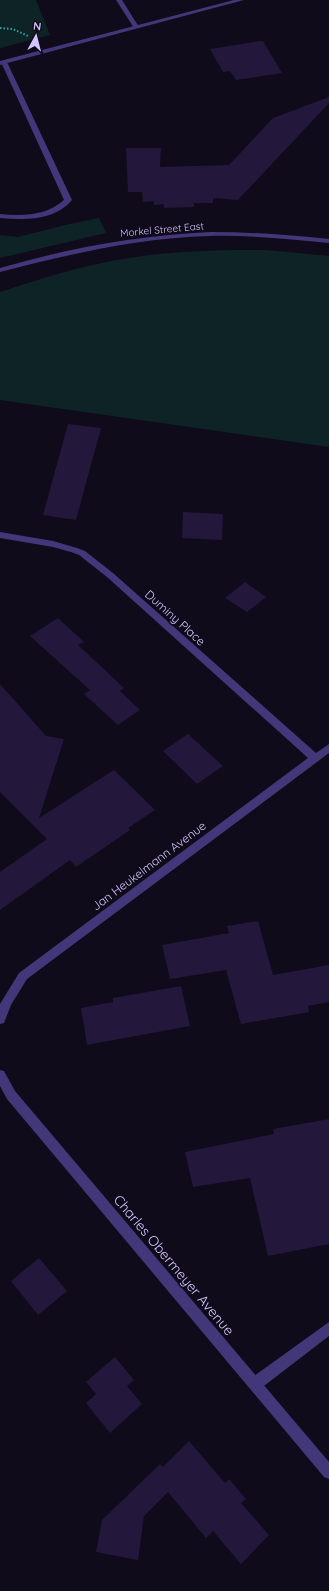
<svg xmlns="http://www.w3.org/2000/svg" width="329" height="1591" font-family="Quicksand,sans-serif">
<rect width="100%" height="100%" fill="#100b1b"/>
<g fill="#0e2325">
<polygon points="0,0 36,0 50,35 0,48"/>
<polygon points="99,218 106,233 0,258 0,235 18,237 65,225"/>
<path d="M234,250h32l63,6v191l-329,-47v-108c43,-14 86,-28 130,-34 34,-6 69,-7 104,-8z"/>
</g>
<g fill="#23173b">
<polygon points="260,41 263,41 282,73 236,80 230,71 223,72 210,49"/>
<polygon points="329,97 329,103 238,200 213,198 213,203 194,203 194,207 164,208 164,204 154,205 154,201 143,202 142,192 128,192 126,148 161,148 160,167 229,165 273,118"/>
<polygon points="68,424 101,428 76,520 43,515"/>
<polygon points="183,512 223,514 222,540 182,538"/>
<polygon points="245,582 266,597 247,612 225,598"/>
<polygon points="58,618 84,642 78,645 124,688 120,691 140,710 118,725 84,694 90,690 30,636"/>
<polygon points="0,684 46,736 64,739 39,818 114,770 155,810 128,828 130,830 76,867 70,860 0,910 0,872 47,839 0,792"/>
<polygon points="188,734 223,766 197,784 163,751"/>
<polygon points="258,921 273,975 329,965 329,1002 308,1006 309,1012 241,1024 226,970 170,979 162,945 229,933 227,926"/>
<polygon points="181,986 190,1026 87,1045 81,1008 113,1002 113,998"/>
<polygon points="329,1119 329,1244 268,1256 250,1178 193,1187 185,1152 274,1134 273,1129"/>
<polygon points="39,1258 67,1291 38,1315 11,1281"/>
<polygon points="115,1357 134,1380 127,1386 142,1404 110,1433 86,1403 96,1394 86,1382"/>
<polygon points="189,1441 225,1483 229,1479 246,1499 241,1503 269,1535 241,1564 213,1531 206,1538 168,1492 144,1516 138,1560 96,1552 102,1520 160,1464 163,1467"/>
</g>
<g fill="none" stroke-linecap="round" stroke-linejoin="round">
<polyline stroke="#2ea2aa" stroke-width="2" stroke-dasharray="1.5 2" stroke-linecap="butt" points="0,28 13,29 28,36"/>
<g fill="#413779" fill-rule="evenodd">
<polygon points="116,0 122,0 139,27 138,28 134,28"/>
<path d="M2,61l5,1 65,138c-18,21 -47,20 -72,18v-4c23,2 46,2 64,-14l-63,-138z"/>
<polygon points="329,1322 329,1336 260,1389 255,1390 250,1389 249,1384 250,1379"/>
</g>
<g fill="#413779" fill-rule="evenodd">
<polygon points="234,0 244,0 0,65 0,61"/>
<path d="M211,232c39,0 78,3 118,7v4c-39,-4 -79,-8 -119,-7 -72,2 -140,18 -210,36v-4c69,-20 139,-33 211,-36z"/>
<polygon points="0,532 53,541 77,548 85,551 113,573 316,753 329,744 329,753 27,979 11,1005 4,1023 0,1024 0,1004 19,973 308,758 107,577 79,555 71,552 53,547 0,538"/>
<polygon points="0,1070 4,1071 15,1091 329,1462 329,1479 324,1477 7,1099 0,1086"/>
</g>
</g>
<g text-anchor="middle" stroke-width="3.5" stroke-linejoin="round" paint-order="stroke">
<g font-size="10" fill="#d3c6fe" stroke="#100b1b">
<text transform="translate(162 229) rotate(-5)" y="4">Morkel Street East</text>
</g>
<g font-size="12" fill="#d3c6fe" stroke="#100b1b">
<text transform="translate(175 618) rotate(42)" y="4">Duminy Place</text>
<text transform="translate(149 866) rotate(-37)" y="4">Jan Heukelmann Avenue</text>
</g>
<g font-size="14" fill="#d3c6fe" stroke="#100b1b">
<text transform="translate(174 1265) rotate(50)" y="5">Charles Obermeyer Avenue</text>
</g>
</g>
<g transform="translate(36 36) rotate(7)" stroke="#100b1b" stroke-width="3" paint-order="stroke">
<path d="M0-3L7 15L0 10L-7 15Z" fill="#d3c6fe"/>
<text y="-6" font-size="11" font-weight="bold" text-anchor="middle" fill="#d3c6fe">N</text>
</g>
</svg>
